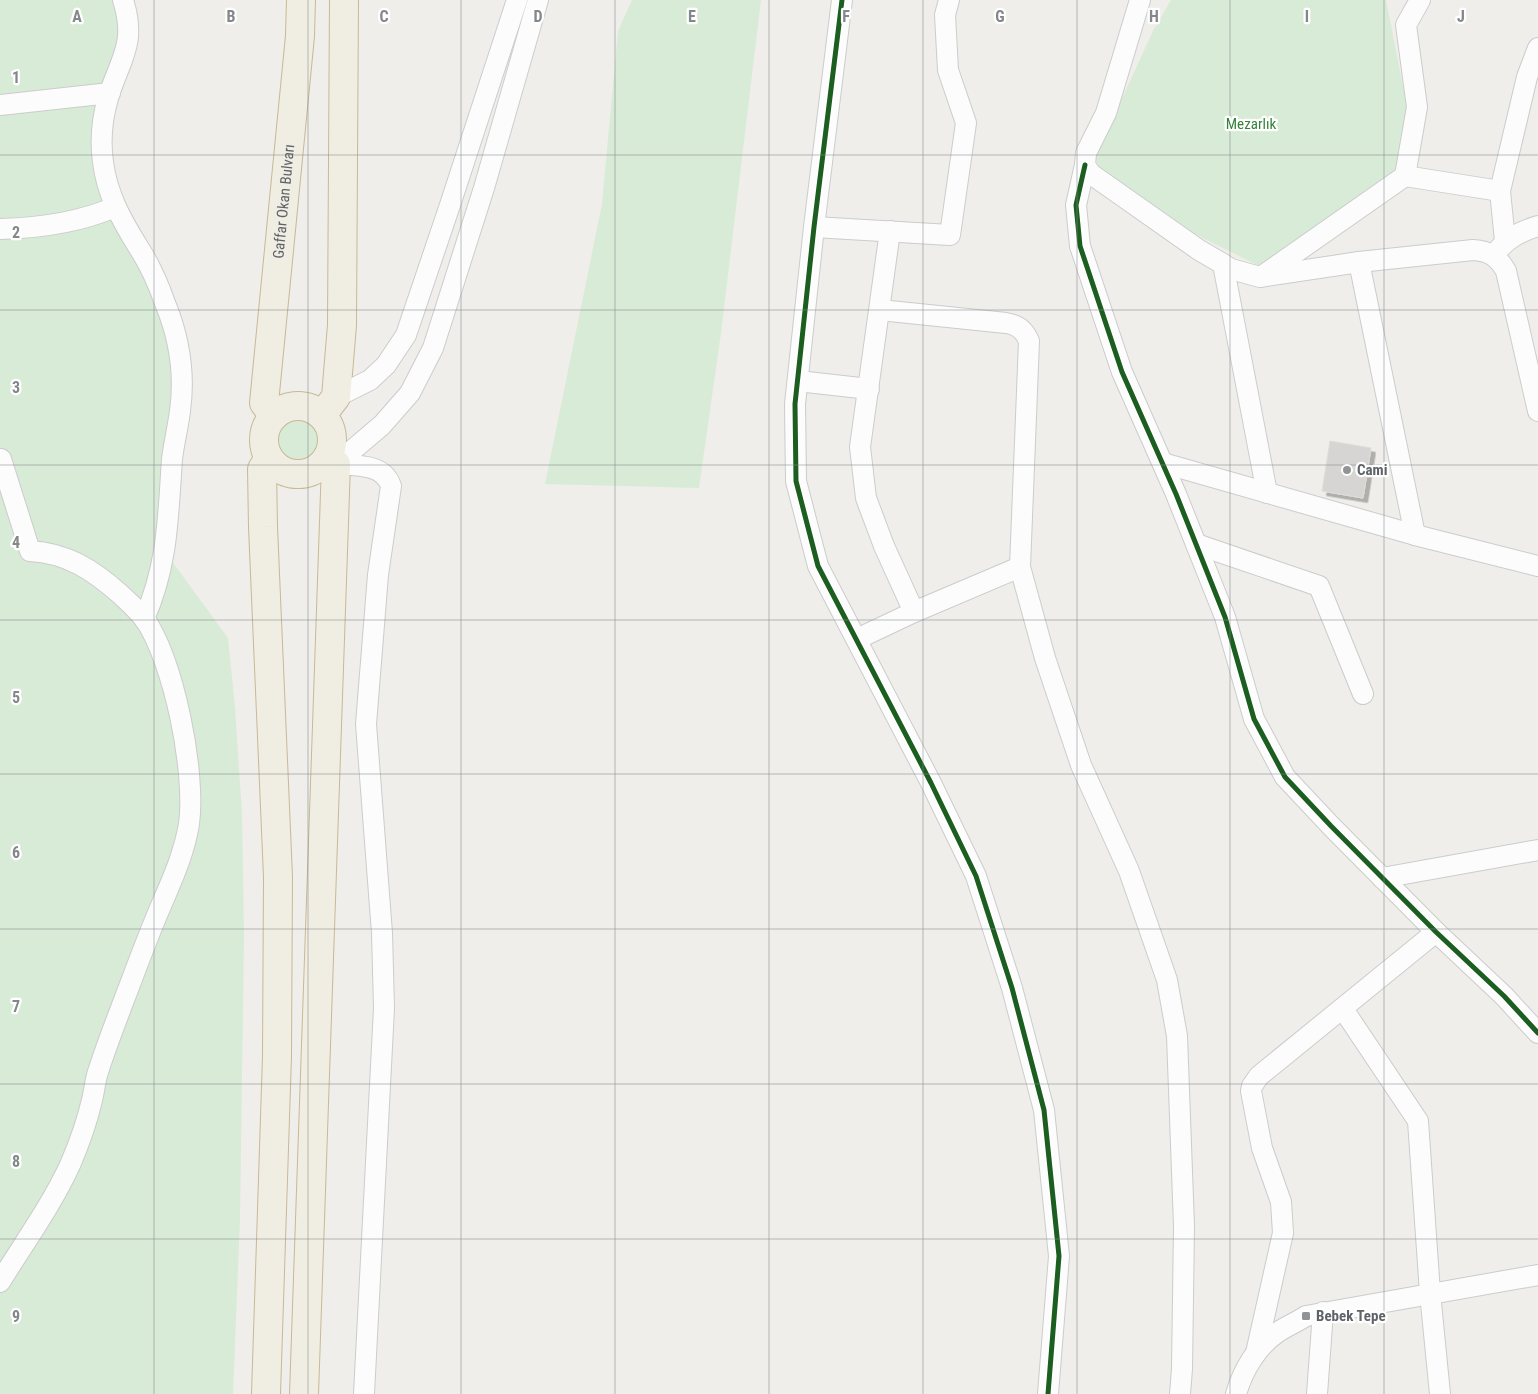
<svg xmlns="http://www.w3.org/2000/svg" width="1538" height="1394" font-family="'Roboto Condensed',sans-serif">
<defs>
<filter id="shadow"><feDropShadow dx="4.5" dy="4.5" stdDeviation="0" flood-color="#0004"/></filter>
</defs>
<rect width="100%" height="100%" fill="#efeeea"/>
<g fill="#d8ebd6">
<polygon points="0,0 127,0 135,53 132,66 117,97 109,130 112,179 175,313 171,560 228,638 235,707 242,814 244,935 240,1219 233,1394 0,1394"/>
<polygon points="632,0 761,0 721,333 699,488 545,484 602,204 618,31"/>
<polygon points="1171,0 1386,0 1408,112 1395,177 1259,266 1193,233 1100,168 1095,157 1153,31"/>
<circle cx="298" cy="440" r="21"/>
</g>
<polygon fill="#d6d5d3" stroke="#deddd9" filter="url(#shadow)" points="1330,441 1371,448 1363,498 1322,491"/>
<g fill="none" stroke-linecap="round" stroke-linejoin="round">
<defs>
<g id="minor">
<path d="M123,0c14,44 -3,59 -15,98 -6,21 -8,43 -5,64 4,32 18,57 34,83 12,18 21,38 28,58 14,34 20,72 15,108 -2,16 -6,32 -8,48 -4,58 -4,106 -28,160"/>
<polyline points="842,0 814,227 795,404 796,481 818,566 931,783 976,876 1012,988 1044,1110 1059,1256 1048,1394"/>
<path d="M1140,0l-34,113 -20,40 -1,12 6,9 108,76 24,14 8,5 29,8 99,-15 114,-12c17,1 25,7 33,21l32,140"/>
<polyline points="0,105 110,93"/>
<polyline points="1085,165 1076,205 1080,246 1122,372 1176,494 1225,617 1254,719 1285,777 1331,826 1436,932 1504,996 1538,1033"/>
<polyline points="1405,176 1500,191"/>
<polyline points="814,227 950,235 966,123 948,70 945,15 949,0"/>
<path d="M0,229c40,-1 78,-6 115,-22"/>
<polyline points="890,231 860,447 866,498 884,546 914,612"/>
<polyline points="1505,241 1500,191 1527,77 1538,48"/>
<path d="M1498,250c11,-13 24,-19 40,-24"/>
<polyline points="1359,262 1415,535"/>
<polyline points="1223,264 1267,493"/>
<polyline points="1265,274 1405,176 1417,107 1406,25 1420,0"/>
<path d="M880,310l126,13c12,2 18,7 23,18l-9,226 25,91 36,107 48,106 38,109 10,56 7,190 -2,143 -2,25"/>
<polyline points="798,381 869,389"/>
<polyline points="336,397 370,380 386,365 406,335 450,205 517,0"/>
<polyline points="1163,463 1415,535 1538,566"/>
<path d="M336,464c21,2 47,-1 55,22l-13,89 -12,149 16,209 2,75 -20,386"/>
<polyline points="336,464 382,425 410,393 433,348 484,188 538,0"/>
<polyline points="1196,544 1319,586 1363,694"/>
<polyline points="857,639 914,612 1020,567"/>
<polyline points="1382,878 1538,850"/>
<polyline points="1343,1009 1418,1121 1430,1293 1440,1394"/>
<path d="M0,1282c24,-39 51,-76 70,-117 9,-21 17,-43 22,-65 2,-8 3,-17 5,-25 11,-35 25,-69 38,-104 8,-21 16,-42 25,-63 12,-28 24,-54 29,-84 7,-52 -15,-163 -45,-206 -7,-8 -16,-17 -24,-24 -27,-24 -53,-41 -90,-43l-29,-92"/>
<polyline points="1256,1353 1283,1233 1281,1202 1262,1148 1251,1091 1252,1086 1259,1076 1436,932"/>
<path d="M1236,1394c7,-24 21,-48 42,-62 9,-6 19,-10 28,-16l232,-41"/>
<polyline points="1317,1394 1323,1312"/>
</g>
<g id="highway">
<circle cx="298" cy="440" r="34"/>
<polyline points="322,415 336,397 342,325 344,0"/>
<path id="s1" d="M274,416l-10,-13 36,-367 1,-36"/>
<polyline points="266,1394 277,1056 278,877 263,527 262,469 269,458"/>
<polyline points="304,1394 336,464 326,460"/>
</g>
</defs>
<use href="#minor" stroke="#cbcccc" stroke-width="22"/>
<use href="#highway" stroke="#c8b996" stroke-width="30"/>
<use href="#minor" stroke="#fdfcfc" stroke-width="20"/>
<use href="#highway" stroke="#f0ede3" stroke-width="28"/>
<defs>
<g id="cycleway">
<polyline points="842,0 814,227 795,404 796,481 818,566 931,783 976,876 1012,988 1044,1110 1059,1256 1048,1394"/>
<polyline points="1085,165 1076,205 1080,246 1122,372 1176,494 1225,617 1254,719 1285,777 1331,826 1436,932 1504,996 1538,1033"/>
</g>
</defs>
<use href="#cycleway" stroke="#fff" stroke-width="8"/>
<use href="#cycleway" stroke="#1b5e20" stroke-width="5"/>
</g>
<path fill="none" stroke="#84888a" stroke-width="1" stroke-opacity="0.55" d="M154,0v1394M308,0v1394M461,0v1394M615,0v1394M769,0v1394M923,0v1394M1077,0v1394M1230,0v1394M1384,0v1394M0,155h1538M0,310h1538M0,465h1538M0,620h1538M0,774h1538M0,929h1538M0,1084h1538M0,1239h1538"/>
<g fill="#919496" stroke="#fff" stroke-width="2">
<circle cx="1347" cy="470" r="5"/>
<rect x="1301" y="1311" width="10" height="10" rx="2.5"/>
</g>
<g text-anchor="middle" stroke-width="4.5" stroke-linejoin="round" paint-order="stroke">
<g font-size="15" fill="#348238" stroke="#fff">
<text x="1251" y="129">Mezarlık</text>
</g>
<g font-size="15" fill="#5f6368" stroke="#fff">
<text dy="5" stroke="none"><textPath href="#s1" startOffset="219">Gaffar Okan Bulvarı</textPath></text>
</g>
<g font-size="15" font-weight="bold" fill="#5f6368" stroke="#fff" text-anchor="start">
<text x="1357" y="475">Cami</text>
<text x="1316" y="1321">Bebek Tepe</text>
</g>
</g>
<g font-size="16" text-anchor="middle" font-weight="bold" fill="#84888a" stroke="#fff" stroke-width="4.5" stroke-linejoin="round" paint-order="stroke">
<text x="77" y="22">A</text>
<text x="231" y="22">B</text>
<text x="384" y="22">C</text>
<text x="538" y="22">D</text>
<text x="692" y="22">E</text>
<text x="846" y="22">F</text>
<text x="1000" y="22">G</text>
<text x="1154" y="22">H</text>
<text x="1307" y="22">I</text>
<text x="1461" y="22">J</text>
<text x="16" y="83">1</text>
<text x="16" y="238">2</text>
<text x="16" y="393">3</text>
<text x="16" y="548">4</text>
<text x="16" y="703">5</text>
<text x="16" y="858">6</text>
<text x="16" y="1012">7</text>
<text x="16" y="1167">8</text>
<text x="16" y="1322">9</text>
</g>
</svg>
